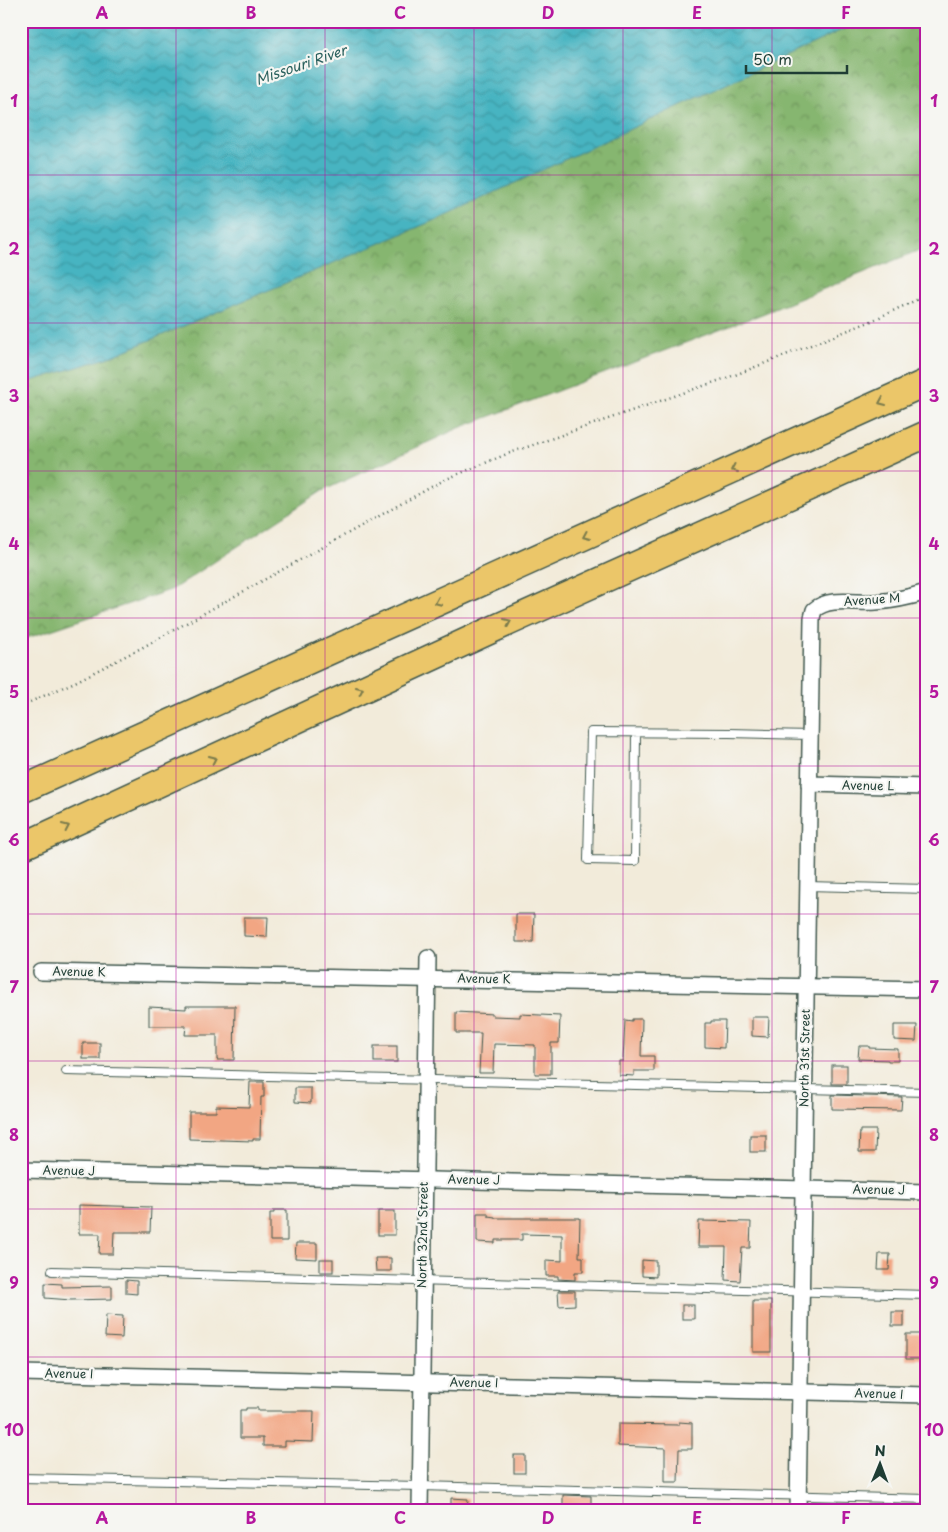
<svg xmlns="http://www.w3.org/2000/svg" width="948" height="1532" font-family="'Playpen Sans',sans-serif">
<defs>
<pattern id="forest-crowns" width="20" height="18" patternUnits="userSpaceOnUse" patternTransform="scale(1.25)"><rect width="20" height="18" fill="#86b66f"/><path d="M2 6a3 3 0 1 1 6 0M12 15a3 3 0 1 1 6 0" fill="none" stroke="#6d955c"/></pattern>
<pattern id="water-waves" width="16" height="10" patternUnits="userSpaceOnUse" patternTransform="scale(1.25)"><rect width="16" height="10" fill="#46b4c1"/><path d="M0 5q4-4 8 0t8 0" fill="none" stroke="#3a949e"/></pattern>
</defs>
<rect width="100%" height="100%" fill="#f6f6f2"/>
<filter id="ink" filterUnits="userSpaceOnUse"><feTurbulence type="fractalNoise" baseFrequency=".02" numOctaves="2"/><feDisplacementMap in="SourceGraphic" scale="10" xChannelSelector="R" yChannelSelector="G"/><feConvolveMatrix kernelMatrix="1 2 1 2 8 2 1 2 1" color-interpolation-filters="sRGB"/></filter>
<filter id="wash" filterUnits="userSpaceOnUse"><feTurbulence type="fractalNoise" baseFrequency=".0096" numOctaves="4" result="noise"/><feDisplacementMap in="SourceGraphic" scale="20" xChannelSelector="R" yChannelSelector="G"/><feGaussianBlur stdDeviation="1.12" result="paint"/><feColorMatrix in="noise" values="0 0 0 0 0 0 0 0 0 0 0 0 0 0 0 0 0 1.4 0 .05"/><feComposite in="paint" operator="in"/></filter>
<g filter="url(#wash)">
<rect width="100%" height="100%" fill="#f2ebda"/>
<polygon fill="url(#forest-crowns)" stroke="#527a52" points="861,21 927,21 927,247 762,314 459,428 322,491 173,589 21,640 21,384 110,357 442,217"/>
<polygon fill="url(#water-waves)" stroke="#32787a" points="21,21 861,21 442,217 110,357 21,384"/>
<g id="blocks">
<g fill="#f2a683">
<polygon points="516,914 534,914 533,942 516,942"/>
<polygon points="244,917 268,917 267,937 244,936"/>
<polygon points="186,1006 235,1006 234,1060 217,1060 217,1035 185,1035 186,1026 149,1026 149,1007 186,1009"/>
<polygon points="456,1012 493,1014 493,1016 520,1017 520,1014 560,1016 559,1043 551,1043 551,1074 535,1074 535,1045 494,1044 493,1073 479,1073 481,1033 456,1033"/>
<polygon points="752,1017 769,1017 768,1037 752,1036"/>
<polygon points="632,1019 642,1019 641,1056 654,1056 654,1071 634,1071 634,1076 619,1075 619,1061 623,1061 625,1020 632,1021"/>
<polygon points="711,1021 725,1021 724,1048 705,1047 705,1023 711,1023"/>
<polygon points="894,1025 917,1025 916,1041 894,1040"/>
<rect x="83" y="1043" width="17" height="16"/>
<rect x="374" y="1046" width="23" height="16"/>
<polygon points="859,1046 869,1046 869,1048 898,1049 898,1061 888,1061 888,1060 858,1059"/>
<rect x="832" y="1065" width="15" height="19"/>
<polygon points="250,1082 264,1082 264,1097 261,1097 260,1139 253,1139 253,1141 189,1139 189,1112 216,1112 216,1106 249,1107"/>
<polygon points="295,1088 311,1088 311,1103 295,1102"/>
<polygon points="832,1095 902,1097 901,1110 832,1109"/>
<polygon points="860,1130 876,1130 875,1152 859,1152"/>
<rect x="750" y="1135" width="16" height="17"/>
<polygon points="79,1205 151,1207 150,1232 114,1232 113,1254 99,1254 100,1234 79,1234"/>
<polygon points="274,1210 287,1210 287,1241 270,1241 270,1213 274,1213"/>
<rect x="378" y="1211" width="17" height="24"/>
<polygon points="477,1213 488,1213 488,1216 495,1217 495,1218 580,1218 579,1257 583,1257 583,1272 575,1272 575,1280 558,1279 558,1276 546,1276 546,1260 562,1261 562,1235 522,1234 522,1240 495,1240 495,1243 477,1242"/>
<polygon points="699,1221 751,1222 750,1248 742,1248 740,1281 725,1280 726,1247 698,1247"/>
<polygon points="296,1243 317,1243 317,1259 295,1258"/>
<polygon points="879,1254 890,1254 889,1270 878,1270"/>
<polygon points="375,1258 391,1258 391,1271 376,1271"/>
<rect x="320" y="1259" width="13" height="13"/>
<polygon points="642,1260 656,1261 656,1277 642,1276"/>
<polygon points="126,1280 137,1281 137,1294 126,1293"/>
<polygon points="45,1283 62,1284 62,1287 112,1286 112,1299 71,1300 45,1298"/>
<polygon points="558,1291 575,1291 575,1305 559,1306"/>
<rect x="753" y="1301" width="18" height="51"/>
<rect x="682" y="1305" width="12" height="14"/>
<rect x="892" y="1312" width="12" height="14"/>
<polygon points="106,1315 123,1316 122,1338 105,1337"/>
<polygon points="906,1334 925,1334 924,1359 906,1359"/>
<polygon points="246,1408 258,1408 258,1411 314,1411 313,1442 285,1441 285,1446 263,1446 263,1438 240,1438 240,1410 246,1410"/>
<polygon points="679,1422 692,1423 692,1449 679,1449 678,1482 665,1482 665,1448 618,1446 618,1424 679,1425"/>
<rect x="514" y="1455" width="11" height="18"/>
<polygon points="563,1495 591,1496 591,1507 563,1507"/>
<polygon points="451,1498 468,1499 467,1511 451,1511"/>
</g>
</g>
</g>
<g filter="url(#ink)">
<use href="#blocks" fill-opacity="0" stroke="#3f574d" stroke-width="1"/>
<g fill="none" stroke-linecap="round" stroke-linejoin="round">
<defs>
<g id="service">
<polyline points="636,733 635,861 588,860 591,732 729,733 810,735"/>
<polyline points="807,886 927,889"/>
<polyline points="66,1071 927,1092"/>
<polyline points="52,1271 927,1295"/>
<polyline points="21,1478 420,1486 927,1499"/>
</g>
<g id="minor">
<polyline points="809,784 927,787"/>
<polyline points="41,972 927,989"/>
<polyline points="21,1170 927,1192"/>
<polyline points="21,1373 927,1395"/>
<polyline points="420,1511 428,958"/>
<path d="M798,1511l14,-893 2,-8c16,-14 43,-6 62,-8 17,-1 34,-5 51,-10"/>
</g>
<g id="motorway">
<polyline points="21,790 927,382"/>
<polyline points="21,847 489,631 927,434"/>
</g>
</defs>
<use href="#service" stroke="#3f574d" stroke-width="10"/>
<use href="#minor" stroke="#3f574d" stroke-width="18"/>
<use href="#motorway" stroke="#3f574d" stroke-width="29"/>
<polyline stroke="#3f574d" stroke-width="2.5" stroke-dasharray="1 4" stroke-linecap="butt" points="21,706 75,682 145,646 444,480 507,454 735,375 869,322 927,295"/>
<use href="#service" stroke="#fff" stroke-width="8"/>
<use href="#minor" stroke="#fff" stroke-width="15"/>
<use href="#motorway" stroke="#ebc669" stroke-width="26"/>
</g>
<defs><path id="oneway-chevron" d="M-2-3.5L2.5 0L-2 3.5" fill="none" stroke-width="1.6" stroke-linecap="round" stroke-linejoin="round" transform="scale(1.25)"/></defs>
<g stroke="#7b7b4c">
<use href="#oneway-chevron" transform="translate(882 402) rotate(156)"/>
<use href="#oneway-chevron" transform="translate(734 469) rotate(156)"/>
<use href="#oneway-chevron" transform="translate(586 536) rotate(156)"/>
<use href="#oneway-chevron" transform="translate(438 602) rotate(156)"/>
<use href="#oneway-chevron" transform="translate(508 622) rotate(-24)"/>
<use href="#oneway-chevron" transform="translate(360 690) rotate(-25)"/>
<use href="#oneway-chevron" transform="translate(213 759) rotate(-25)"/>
<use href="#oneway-chevron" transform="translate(66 827) rotate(-25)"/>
</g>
</g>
<path fill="none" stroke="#b5179e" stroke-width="1" stroke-opacity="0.55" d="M176,21v1490M325,21v1490M474,21v1490M623,21v1490M772,21v1490M21,175h906M21,323h906M21,471h906M21,618h906M21,766h906M21,914h906M21,1061h906M21,1209h906M21,1357h906"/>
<g text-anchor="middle" stroke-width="4.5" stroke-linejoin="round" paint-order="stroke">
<g font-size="12" fill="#1f3d34" stroke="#f6f6f2">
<text transform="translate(872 600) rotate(-4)" y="4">Avenue M</text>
<text transform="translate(868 786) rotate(1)" y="4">Avenue L</text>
<text transform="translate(79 972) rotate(1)" y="4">Avenue K</text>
<text transform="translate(484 979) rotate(1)" y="4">Avenue K</text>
<text transform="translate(805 1058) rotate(-89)" y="4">North 31st Street</text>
<text transform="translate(69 1171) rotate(1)" y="4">Avenue J</text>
<text transform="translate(474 1180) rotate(1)" y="4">Avenue J</text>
<text transform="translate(879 1190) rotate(1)" y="4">Avenue J</text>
<text transform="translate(423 1235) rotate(-89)" y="4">North 32nd Street</text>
<text transform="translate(69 1374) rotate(1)" y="4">Avenue I</text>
<text transform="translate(474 1383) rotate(1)" y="4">Avenue I</text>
<text transform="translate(879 1394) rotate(2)" y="4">Avenue I</text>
</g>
<g font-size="14" font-style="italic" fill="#2b615e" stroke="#f6f6f2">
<text transform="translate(301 65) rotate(-19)" y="5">Missouri River</text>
</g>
</g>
<rect width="948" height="1532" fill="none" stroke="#f6f6f2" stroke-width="55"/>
<g transform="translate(880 1464) rotate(1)" stroke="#f6f6f2" stroke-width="4" paint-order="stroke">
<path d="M0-4L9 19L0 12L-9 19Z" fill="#1f3d34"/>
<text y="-8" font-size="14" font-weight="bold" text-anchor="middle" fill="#1f3d34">N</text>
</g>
<path d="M746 65v8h101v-8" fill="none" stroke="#1f3d34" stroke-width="2.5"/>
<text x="753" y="65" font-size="15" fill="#1f3d34" stroke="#f6f6f2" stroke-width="4" paint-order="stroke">50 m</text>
<rect x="28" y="28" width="892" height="1476" fill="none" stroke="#b5179e" stroke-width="2"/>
<g font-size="16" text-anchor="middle" font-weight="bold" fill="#b5179e">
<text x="102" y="19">A</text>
<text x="251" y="19">B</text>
<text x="400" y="19">C</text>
<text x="548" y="19">D</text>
<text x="697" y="19">E</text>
<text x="846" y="19">F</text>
<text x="14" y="107">1</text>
<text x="934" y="107">1</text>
<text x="14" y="255">2</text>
<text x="934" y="255">2</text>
<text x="14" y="402">3</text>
<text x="934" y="402">3</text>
<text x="14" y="550">4</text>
<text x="934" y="550">4</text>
<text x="14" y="698">5</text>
<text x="934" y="698">5</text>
<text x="14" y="846">6</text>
<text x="934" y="846">6</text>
<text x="14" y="993">7</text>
<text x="934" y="993">7</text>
<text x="14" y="1141">8</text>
<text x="934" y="1141">8</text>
<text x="14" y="1289">9</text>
<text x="934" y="1289">9</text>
<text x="14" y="1436">10</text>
<text x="934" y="1436">10</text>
<text x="102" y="1524">A</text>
<text x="251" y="1524">B</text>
<text x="400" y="1524">C</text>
<text x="548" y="1524">D</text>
<text x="697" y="1524">E</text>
<text x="846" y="1524">F</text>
</g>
</svg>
